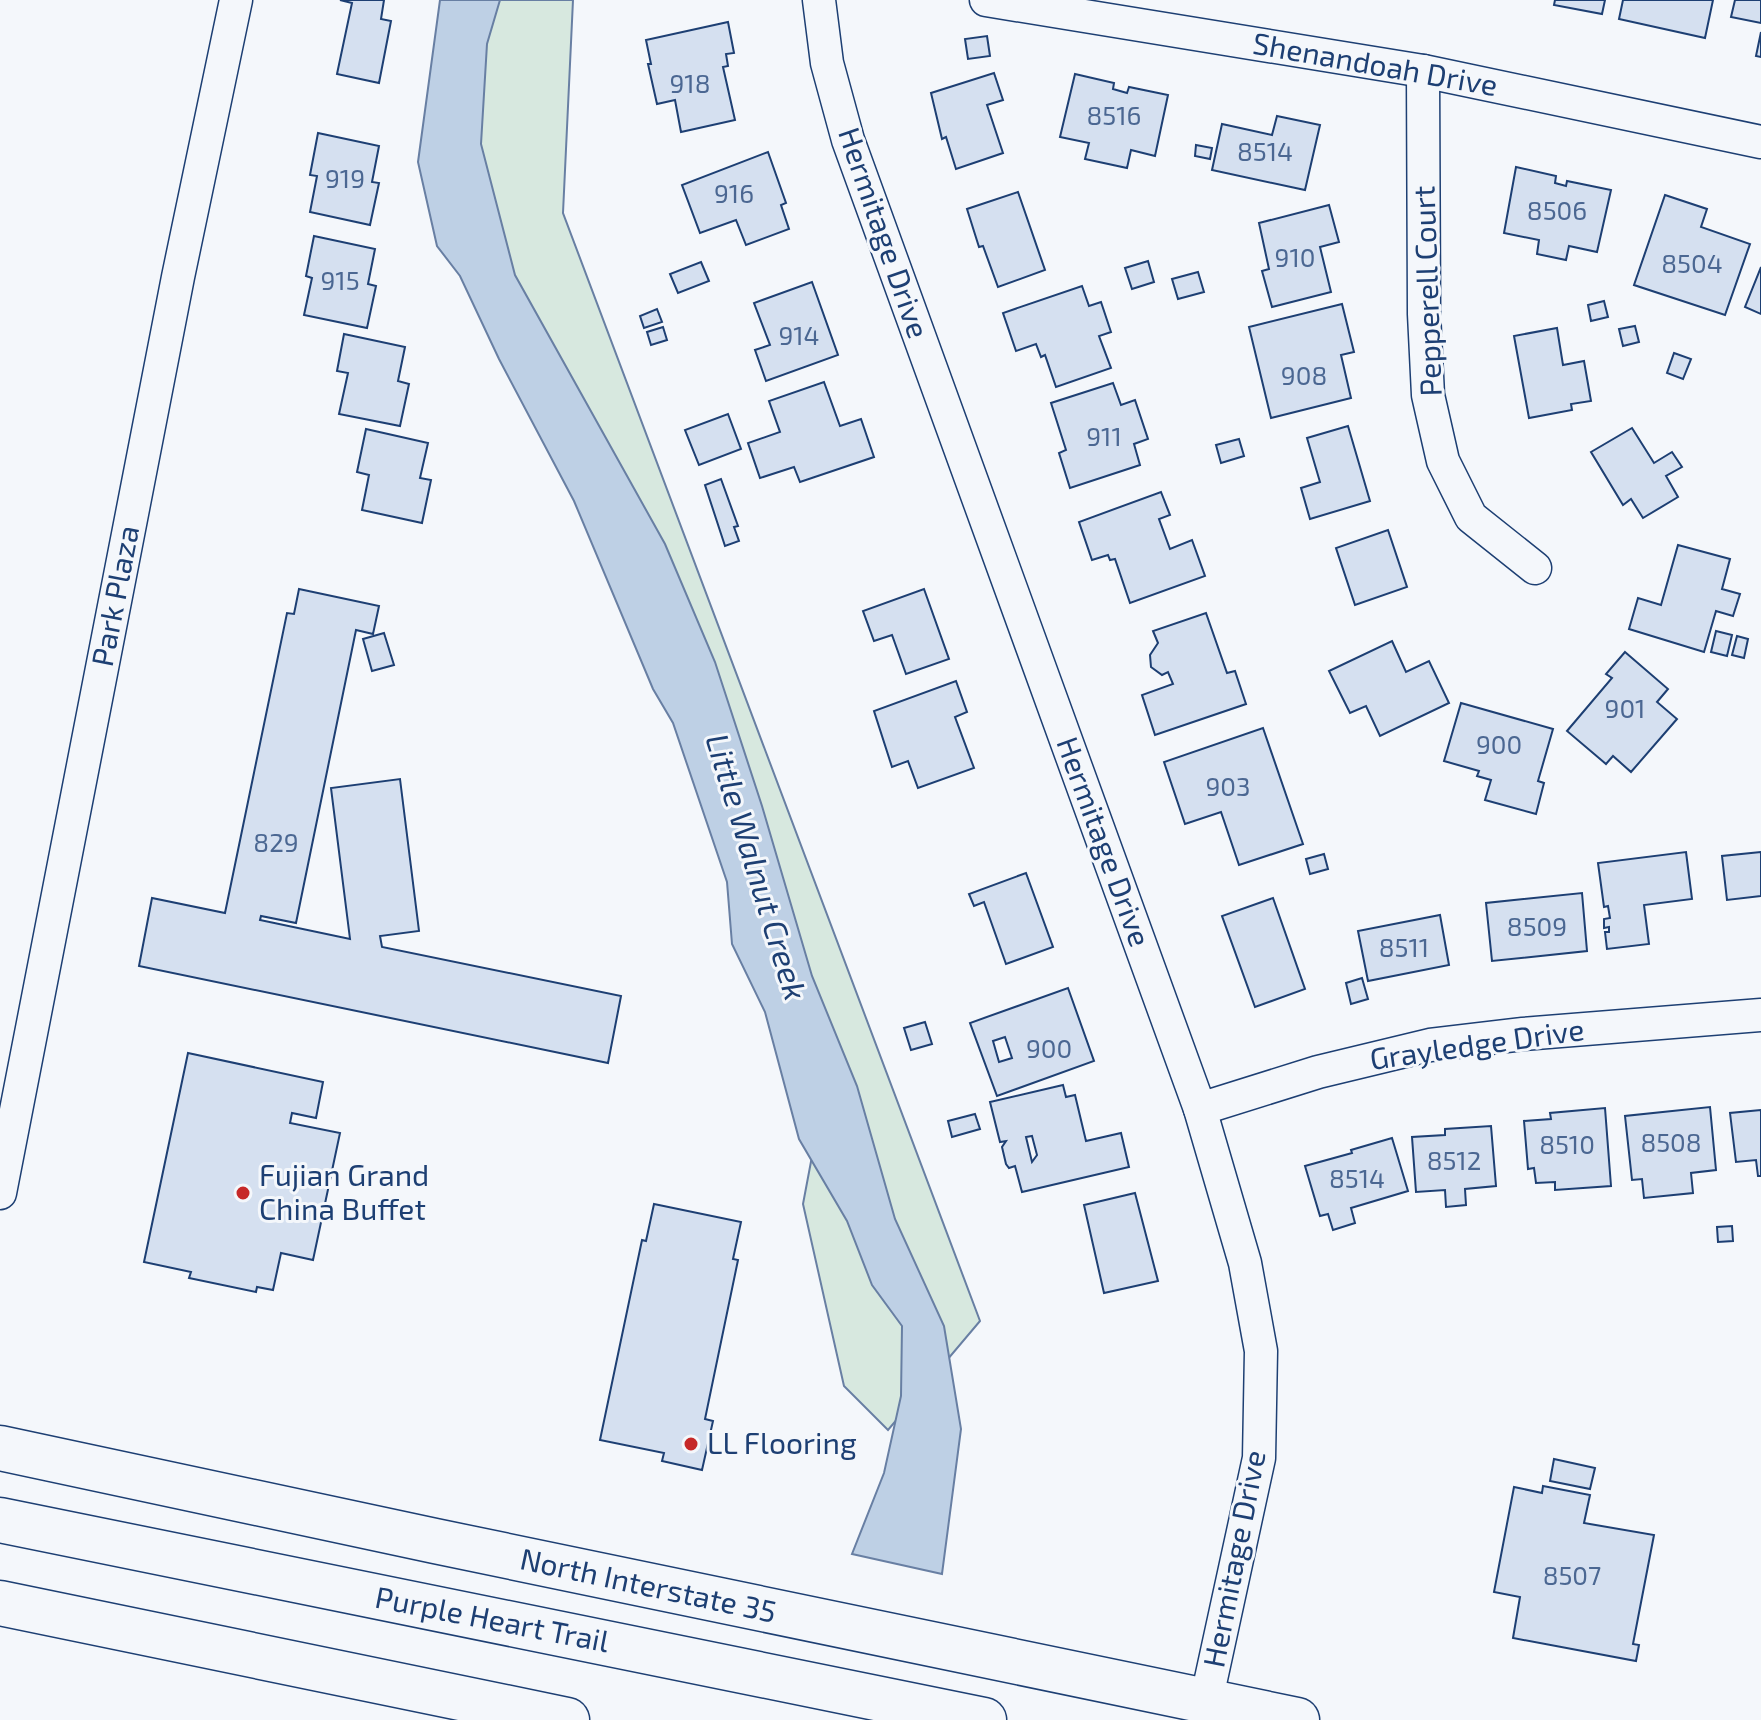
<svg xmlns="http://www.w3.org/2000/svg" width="1761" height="1720" font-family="'Exo 2',sans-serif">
<rect width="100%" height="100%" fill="#f4f7fb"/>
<polygon fill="#d7e8df" stroke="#687fa3" stroke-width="2" points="454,0 573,0 563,213 980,1321 888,1430 844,1386 803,1204 813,1151 716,814 599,519 425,186"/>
<polygon fill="#bed0e5" stroke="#687fa3" stroke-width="2" points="440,0 500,0 487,44 481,144 515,275 665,544 715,662 762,806 812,976 857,1086 895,1219 944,1326 961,1429 942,1574 852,1554 884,1473 901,1396 902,1326 872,1285 847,1221 799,1139 765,1012 732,944 727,882 673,723 653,689 574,501 499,359 460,276 437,246 418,162"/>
<g fill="#d5e0f0" stroke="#1d3f73" stroke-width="2" fill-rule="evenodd">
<polygon points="384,0 381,19 391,21 379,83 337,74 352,3 340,0"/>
<polygon points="1555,0 1605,0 1602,14 1554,5"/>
<polygon points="1623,0 1713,0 1705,38 1619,19"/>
<polygon points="1735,0 1761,0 1761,23 1731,17"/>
<polygon points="728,22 734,53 726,54 728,66 723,67 735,120 681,132 675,100 657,104 648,64 651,64 646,40"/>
<polygon points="1761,32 1761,57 1756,56"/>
<polygon points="987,36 990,56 968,59 965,39"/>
<polygon points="994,73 1003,100 987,105 1003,153 956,169 946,137 942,139 931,93"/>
<polygon points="1075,74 1114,83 1113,89 1127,93 1129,87 1168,95 1155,156 1131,150 1127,168 1085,159 1089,143 1060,137"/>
<polygon points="1277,116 1320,125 1305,190 1212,170 1222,124 1272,135"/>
<polygon points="318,133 379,146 372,182 379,183 370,225 310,212 317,176 310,175"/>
<polygon points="1196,145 1212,148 1210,159 1195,156"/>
<polygon points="768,152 786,203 781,205 789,229 746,245 736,220 700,233 682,185"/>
<polygon points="1516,167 1556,176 1555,183 1566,186 1567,181 1611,190 1597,252 1569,246 1566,260 1537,254 1539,240 1504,233"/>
<polygon points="1018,192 1045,270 998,287 983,246 979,247 967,209"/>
<polygon points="1665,195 1707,209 1701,227 1750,244 1725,315 1634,285"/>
<polygon points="1329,205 1339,242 1320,247 1331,292 1272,307 1262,271 1269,269 1259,223"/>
<polygon points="314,236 375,249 368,284 376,286 367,328 304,315 312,278 306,276"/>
<polygon points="1148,261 1154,282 1132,289 1125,268"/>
<polygon points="701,262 709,281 678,293 670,274"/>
<polygon points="1761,267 1761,314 1745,307"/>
<polygon points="1198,272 1204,292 1178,299 1172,279"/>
<polygon points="812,282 838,355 766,381 755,350 770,345 754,303"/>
<polygon points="1082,286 1089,306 1101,302 1111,332 1099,336 1111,368 1056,387 1045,355 1041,357 1036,344 1016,351 1003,313"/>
<polygon points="1604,301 1608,317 1591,321 1588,305"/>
<polygon points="1342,304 1354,352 1341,355 1351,398 1271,418 1249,327"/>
<polygon points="657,309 662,322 644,328 640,316"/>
<polygon points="1635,326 1639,342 1623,346 1619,329"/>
<polygon points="663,327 667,340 651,345 647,332"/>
<polygon points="1557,328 1563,365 1584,361 1591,401 1571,404 1572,410 1529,418 1514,336"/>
<polygon points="344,334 405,347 398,381 409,384 400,426 339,414 348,373 337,371"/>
<polygon points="1674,353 1691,359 1683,379 1667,373"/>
<polygon points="824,382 840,426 861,419 874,457 800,482 794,467 760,478 748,443 780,432 769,401"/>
<polygon points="1113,383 1121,405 1135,400 1148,439 1134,444 1140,465 1070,488 1059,453 1066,450 1051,403"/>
<polygon points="728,414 741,449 699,465 685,430"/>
<polygon points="1348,426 1370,501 1310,519 1301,488 1320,482 1307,438"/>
<polygon points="1632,428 1654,463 1672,452 1682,467 1666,476 1678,497 1643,518 1631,499 1623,505 1591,452"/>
<polygon points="366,429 428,443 420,478 431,480 422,523 362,510 369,475 357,472"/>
<polygon points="1239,439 1244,456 1221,463 1216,445"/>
<polygon points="721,479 738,526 734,527 739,541 725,546 705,485"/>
<polygon points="1161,492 1170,515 1159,519 1170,549 1192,540 1205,576 1130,603 1115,559 1110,560 1108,555 1092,560 1079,522"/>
<polygon points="1388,530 1407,587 1355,605 1336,548"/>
<polygon points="1678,545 1730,559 1722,589 1740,594 1733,616 1716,611 1704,652 1629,629 1638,598 1661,605"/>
<polygon points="299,589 379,606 373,634 356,630 296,923 261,916 260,920 350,939 331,788 400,779 419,931 380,936 382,947 621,996 608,1063 139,966 152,898 225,913 287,613 294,614"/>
<polygon points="924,589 949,659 906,674 892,635 874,641 863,611"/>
<polygon points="1206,613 1227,673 1235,671 1246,704 1155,735 1142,695 1173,684 1168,672 1162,675 1151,667 1150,655 1158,643 1153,631"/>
<polygon points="1716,631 1732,635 1727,656 1711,652"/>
<polygon points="384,633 394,665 372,671 363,639"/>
<polygon points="1737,636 1748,639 1744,658 1732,655"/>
<polygon points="1392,641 1406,672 1429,661 1449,703 1380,736 1366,706 1350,713 1329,671"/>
<polygon points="1625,652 1668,689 1657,702 1677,719 1631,772 1613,756 1606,764 1567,731 1612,678 1606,674"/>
<polygon points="956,681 967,712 955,717 974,768 918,788 908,761 892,767 874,711"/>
<polygon points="1461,703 1553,729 1538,781 1544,783 1536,814 1485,800 1491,780 1477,776 1479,771 1444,761"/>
<polygon points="1263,728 1303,844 1239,865 1221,812 1185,824 1164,762"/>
<polygon points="1686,852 1692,899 1644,905 1649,944 1607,949 1605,932 1609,932 1609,927 1604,928 1604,919 1610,918 1608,906 1604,907 1598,863"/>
<polygon points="1761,852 1761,896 1727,900 1722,856"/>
<polygon points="1324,854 1328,869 1310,874 1306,859"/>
<polygon points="1026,873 1053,947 1006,964 984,902 974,906 969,894"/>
<polygon points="1582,893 1587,951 1492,961 1486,903"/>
<polygon points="1273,898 1305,989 1255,1007 1222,916"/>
<polygon points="1440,915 1449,965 1368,981 1358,931"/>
<polygon points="1362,978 1368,999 1351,1004 1346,983"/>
<path d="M1068,988l26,73 -97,35 -27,-73zM1005,1037l7,21 -13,4 -6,-21z"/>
<polygon points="925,1022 932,1044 911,1050 904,1028"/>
<polygon points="188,1053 323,1082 316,1118 292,1113 290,1123 340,1133 313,1260 281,1253 273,1290 257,1287 256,1292 189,1278 191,1272 144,1262"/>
<path d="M1063,1085l3,12 9,-2 11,46 35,-8 8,34 -107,25 -7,-26 -6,2 -3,-4 -4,-17 4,-6 -6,1 -10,-40zM1032,1136l5,19 -5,7 -6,-25z"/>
<polygon points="1710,1107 1716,1170 1691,1173 1693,1193 1644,1198 1642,1179 1632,1180 1625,1116"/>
<polygon points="1605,1108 1611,1186 1555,1190 1555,1182 1536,1183 1534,1168 1528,1169 1524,1121 1551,1119 1550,1113"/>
<polygon points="1761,1110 1761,1176 1758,1176 1756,1160 1736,1162 1730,1113"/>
<polygon points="975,1114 980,1129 952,1137 948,1121"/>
<polygon points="1491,1126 1496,1186 1465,1189 1466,1205 1446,1207 1445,1190 1416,1192 1412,1137 1445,1135 1445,1129"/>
<polygon points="1392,1138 1408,1191 1351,1208 1355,1223 1333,1230 1328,1214 1320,1216 1305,1166 1352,1153 1351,1150"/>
<polygon points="1135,1193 1158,1281 1104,1293 1084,1205"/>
<polygon points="654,1204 741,1222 733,1259 738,1260 705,1419 713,1421 702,1470 662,1461 664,1453 600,1440 642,1240 646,1241"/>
<polygon points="1732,1226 1733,1241 1718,1242 1717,1227"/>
<polygon points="1554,1459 1595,1468 1590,1489 1550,1481"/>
<polygon points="1543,1486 1590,1495 1584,1523 1654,1535 1633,1644 1639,1645 1636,1661 1513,1638 1520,1597 1494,1592 1514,1487 1542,1493"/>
</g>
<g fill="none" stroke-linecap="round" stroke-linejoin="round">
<defs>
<g id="minor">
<polyline points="819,0 827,63 848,140 1200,1109 1245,1263 1261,1351 1259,1458 1206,1702"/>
<polyline points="986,0 1423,71 1761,142"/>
<polyline points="1423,71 1424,314 1428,395 1443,461 1471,517 1535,568"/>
<polyline points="1200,1109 1318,1072 1430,1045 1523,1034 1761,1015"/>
<polyline points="0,1193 178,277 236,0"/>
</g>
<polyline id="secondary" points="0,1448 435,1541 1297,1720"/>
<g id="motorway">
<polyline points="0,1520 984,1720"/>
<polyline points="0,1603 567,1720"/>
</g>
</defs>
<use href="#minor" stroke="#1d3f73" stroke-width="35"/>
<use href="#secondary" stroke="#1d3f73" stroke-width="47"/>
<use href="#motorway" stroke="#1d3f73" stroke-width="47"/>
<use href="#minor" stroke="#f4f7fb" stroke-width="32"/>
<use href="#secondary" stroke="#f4f7fb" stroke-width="44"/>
<use href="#motorway" stroke="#f4f7fb" stroke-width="44"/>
</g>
<g fill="#c62828" stroke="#f4f7fb" stroke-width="3">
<circle cx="243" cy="1193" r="8"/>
<circle cx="691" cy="1444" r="8"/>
</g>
<g text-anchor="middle" stroke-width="6" stroke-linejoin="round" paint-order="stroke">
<g font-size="26" fill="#4b6792">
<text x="690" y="93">918</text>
<text x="1114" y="125">8516</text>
<text x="1265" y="161">8514</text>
<text x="345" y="188">919</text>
<text x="734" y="203">916</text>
<text x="1557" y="220">8506</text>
<text x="1295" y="267">910</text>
<text x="1692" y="273">8504</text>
<text x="340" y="290">915</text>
<text x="799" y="345">914</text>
<text x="1304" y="385">908</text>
<text x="1104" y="446">911</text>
<text x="1625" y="718">901</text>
<text x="1499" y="754">900</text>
<text x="1228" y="796">903</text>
<text x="276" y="852">829</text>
<text x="1537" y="936">8509</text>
<text x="1404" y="957">8511</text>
<text x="1049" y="1058">900</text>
<text x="1671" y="1152">8508</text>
<text x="1567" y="1154">8510</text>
<text x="1454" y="1170">8512</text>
<text x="1357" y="1188">8514</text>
<text x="1572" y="1585">8507</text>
</g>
<g font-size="30" fill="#1d3f73" stroke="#f4f7fb">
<text transform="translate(1375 65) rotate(10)" y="10">Shenandoah Drive</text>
<text transform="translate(883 233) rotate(71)" y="10">Hermitage Drive</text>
<text transform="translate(1428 291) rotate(-92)" y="10">Pepperell Court</text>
<text transform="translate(116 596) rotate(-79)" y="10">Park Plaza</text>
<text transform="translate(1103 842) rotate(70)" y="10">Hermitage Drive</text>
<text transform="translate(1477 1045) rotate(-8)" y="10">Grayledge Drive</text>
<text transform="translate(1235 1559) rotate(-79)" y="10">Hermitage Drive</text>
<text transform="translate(648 1586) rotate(12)" y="10">North Interstate 35</text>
<text transform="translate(492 1620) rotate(11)" y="10">Purple Heart Trail</text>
</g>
<g font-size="30" fill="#1d3f73" stroke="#f4f7fb" text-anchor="start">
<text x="259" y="1186">Fujian Grand<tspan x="259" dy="34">China Buffet</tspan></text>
<text x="707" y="1454">LL Flooring</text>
</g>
<g font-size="32" font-style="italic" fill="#1d3f73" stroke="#f4f7fb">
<text transform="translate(756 867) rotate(73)" y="11">Little Walnut Creek</text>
</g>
</g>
</svg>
